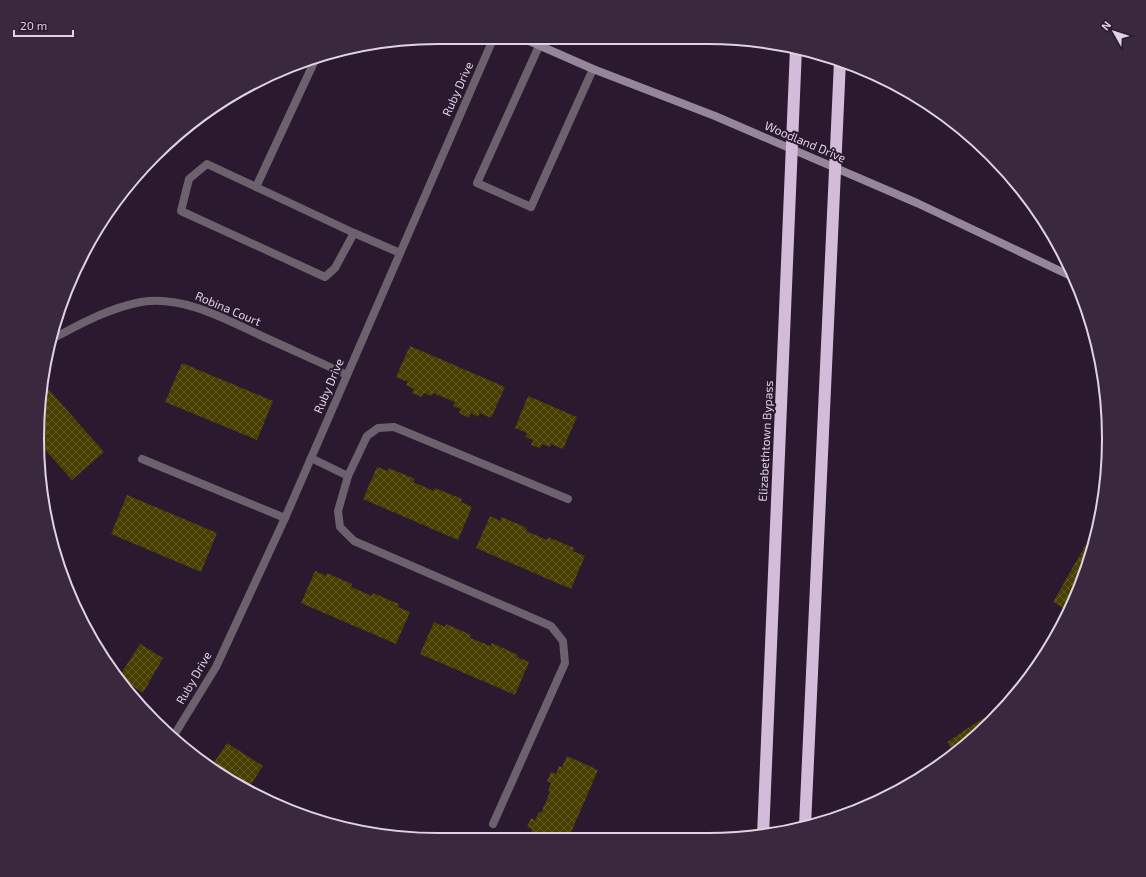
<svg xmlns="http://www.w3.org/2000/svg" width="1146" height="877" font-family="'Exo 2',sans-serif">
<defs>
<pattern id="building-cross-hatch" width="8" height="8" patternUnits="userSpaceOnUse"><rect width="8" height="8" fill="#473e00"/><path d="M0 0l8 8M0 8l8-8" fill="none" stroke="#615925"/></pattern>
</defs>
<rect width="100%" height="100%" fill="#2b1930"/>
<g fill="url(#building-cross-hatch)">
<polygon points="410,346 505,387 491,418 480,413 478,417 471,413 469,418 459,413 461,409 453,406 455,402 433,393 432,396 424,393 422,397 412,393 414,389 406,385 408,382 396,377"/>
<polygon points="182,363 273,401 257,440 165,402"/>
<polygon points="43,383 104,452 72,480 39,443"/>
<polygon points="528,396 577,417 563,449 551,444 550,447 542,444 540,448 531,445 533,440 525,437 527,433 515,428"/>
<polygon points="377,467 388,471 389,468 415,479 413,482 434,491 435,488 462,499 461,502 472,507 458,540 363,499"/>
<polygon points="127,495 217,533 201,572 111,534"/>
<polygon points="490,516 500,521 502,517 527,528 526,531 547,540 548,537 574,548 573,551 585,556 571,589 476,548"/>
<polygon points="1097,525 1099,526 1079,592 1068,611 1053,602"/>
<polygon points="315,571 326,576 327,573 352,584 351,587 372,596 373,593 399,604 398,607 410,612 396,644 301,603"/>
<polygon points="434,622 445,627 446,624 471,635 470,638 491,646 492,643 518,655 517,657 529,662 515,695 420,654"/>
<polygon points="140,644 163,658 143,693 119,677"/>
<polygon points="985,717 989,724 954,753 947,742"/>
<polygon points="227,743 263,766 248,789 211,767"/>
<polygon points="567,756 598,770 569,837 529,837 532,829 527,827 531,818 535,820 539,812 541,813 550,792 548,791 551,783 547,781 551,772 556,774 559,766 562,767"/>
</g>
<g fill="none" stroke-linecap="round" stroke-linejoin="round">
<g stroke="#6b626e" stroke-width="8">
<polyline points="539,46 477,183 531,207 593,69"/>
<polyline points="316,58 256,187 207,164 189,179 181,211 325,277 335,268 354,233 400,253"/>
<polyline points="256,187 354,233"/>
<polyline points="311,458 348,476 367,436 378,428 394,427 568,499"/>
<polyline points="142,459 285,518"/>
<polyline points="348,476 338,511 340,527 354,541 551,626 563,641 565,663 493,824"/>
</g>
<g stroke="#6b626e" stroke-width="8">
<path d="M52,339c28,-15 57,-31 89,-37 43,-7 86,18 123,35 28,13 56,25 83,38"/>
<polyline points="173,737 216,667 285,518 494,37"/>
</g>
<polyline stroke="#958699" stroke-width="8" points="520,37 593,69 715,116 917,203 1075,278"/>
<g stroke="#d3bcda" stroke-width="12">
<polyline points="805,826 840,61"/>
<polyline points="763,836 796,48"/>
</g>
</g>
<g text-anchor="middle" stroke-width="4" stroke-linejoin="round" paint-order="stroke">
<g font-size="12" fill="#dfd3e3" stroke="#2b1930">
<text transform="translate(458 89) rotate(-66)" y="4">Ruby Drive</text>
<text transform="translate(805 142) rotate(23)" y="4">Woodland Drive</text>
<text transform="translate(228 309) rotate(23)" y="4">Robina Court</text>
<text transform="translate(329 386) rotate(-67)" y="4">Ruby Drive</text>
<text transform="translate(766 441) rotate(-87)" y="4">Elizabethtown Bypass</text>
<text transform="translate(194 678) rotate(-60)" y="4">Ruby Drive</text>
</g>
</g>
<path d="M0 0H1146V877H0ZM438 44H708A394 394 0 0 1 1102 438V439A394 394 0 0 1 708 833H438A394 394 0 0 1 44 439V438A394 394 0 0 1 438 44Z" fill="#39283e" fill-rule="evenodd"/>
<path fill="none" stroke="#dfd3e3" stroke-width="2" d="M438 44H708A394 394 0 0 1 1102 438V439A394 394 0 0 1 708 833H438A394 394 0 0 1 44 439V438A394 394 0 0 1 438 44Z"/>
<g transform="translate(1114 32) rotate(309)" stroke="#2b1930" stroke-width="3" paint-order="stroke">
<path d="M0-3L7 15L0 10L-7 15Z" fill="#dfd3e3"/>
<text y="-6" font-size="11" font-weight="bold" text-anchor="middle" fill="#dfd3e3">N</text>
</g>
<path d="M14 30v6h59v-6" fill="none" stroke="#dfd3e3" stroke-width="2"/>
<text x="20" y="30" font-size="12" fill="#dfd3e3" stroke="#2b1930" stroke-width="3" paint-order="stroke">20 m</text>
</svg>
